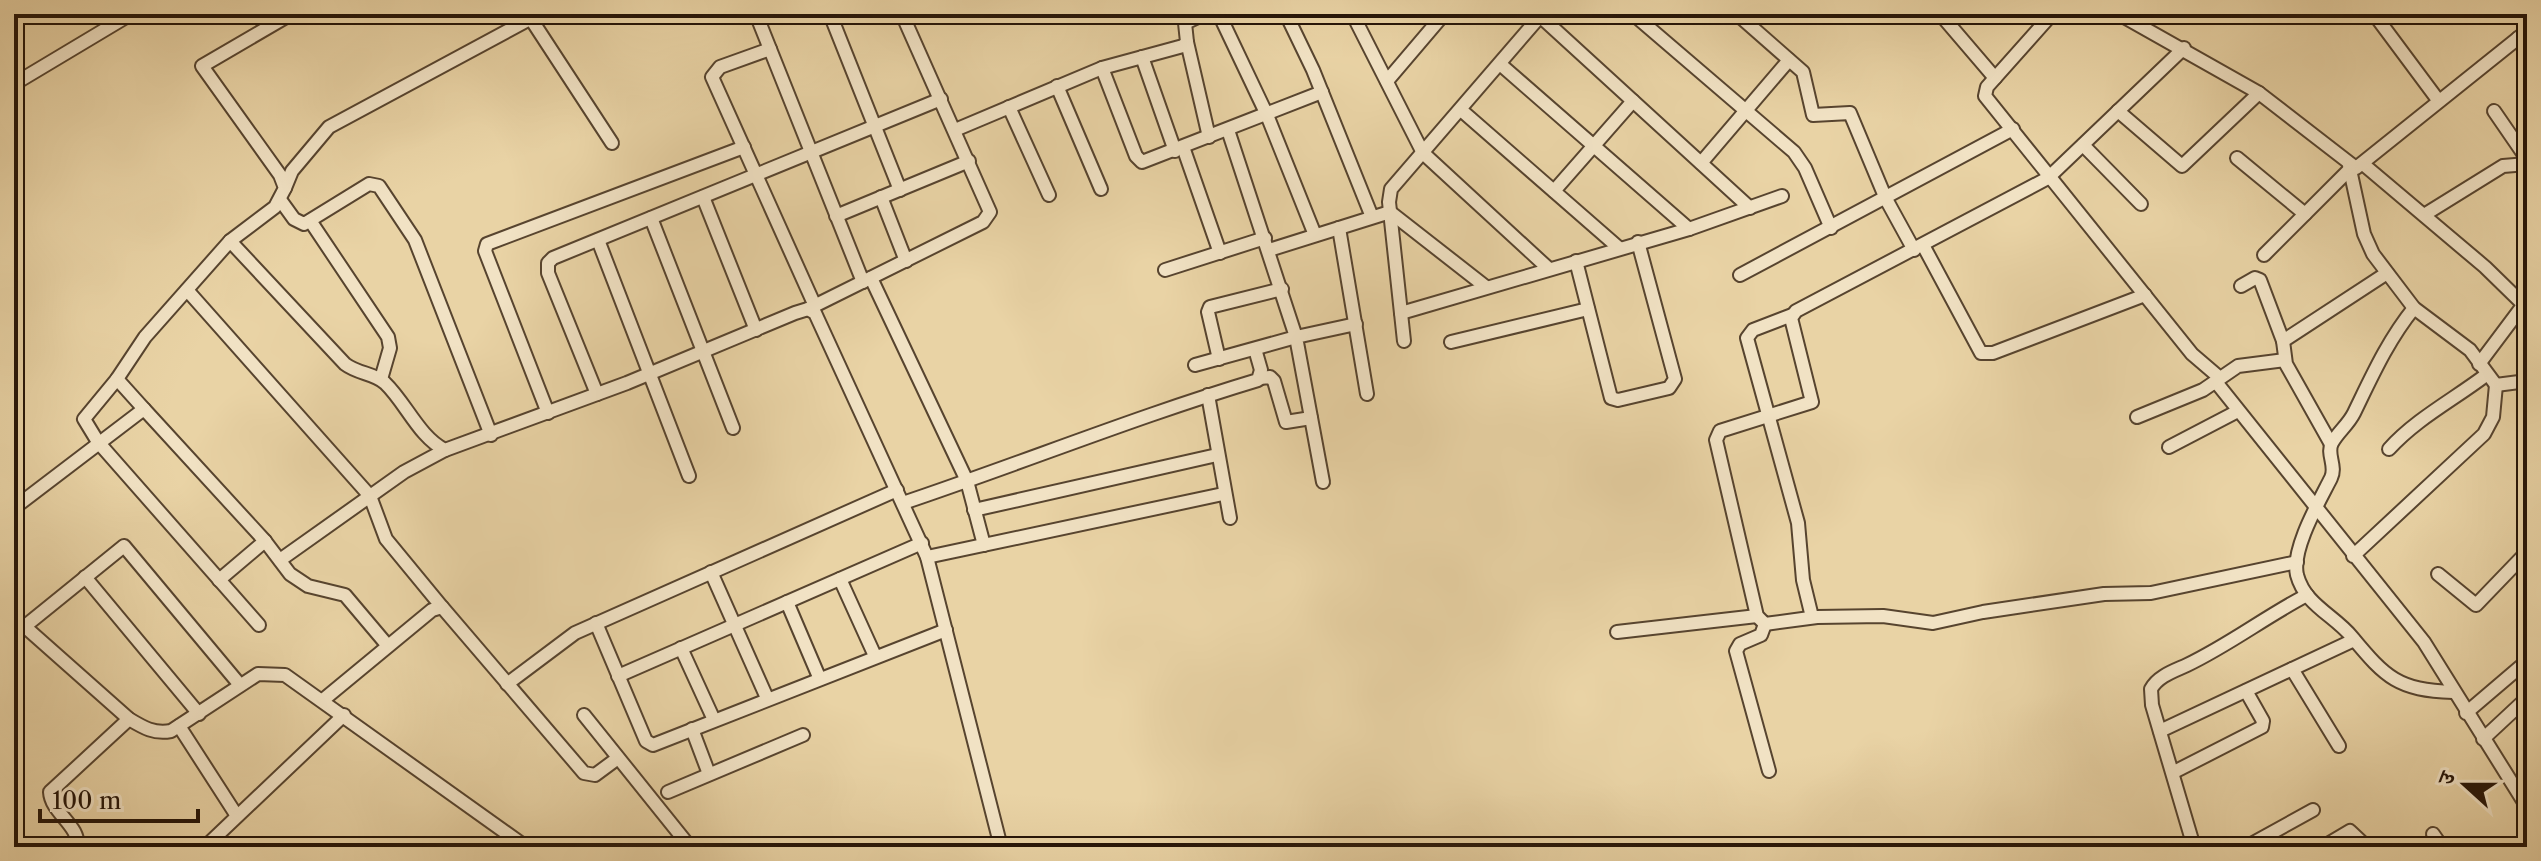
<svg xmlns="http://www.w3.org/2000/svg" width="2541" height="861" font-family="'Libre Caslon Text','Noto Serif Devanagari',serif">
<rect width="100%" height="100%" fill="#e9d3a5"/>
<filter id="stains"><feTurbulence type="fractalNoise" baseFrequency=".0025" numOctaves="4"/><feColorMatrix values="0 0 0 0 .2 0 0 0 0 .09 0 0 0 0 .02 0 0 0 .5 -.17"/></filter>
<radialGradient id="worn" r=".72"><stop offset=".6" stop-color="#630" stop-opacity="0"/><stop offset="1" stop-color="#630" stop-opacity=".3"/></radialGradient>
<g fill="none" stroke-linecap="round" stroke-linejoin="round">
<defs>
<g id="minor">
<polyline points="756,14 863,282"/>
<polyline points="830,14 900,190"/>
<polyline points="1219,14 1267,115 1315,235"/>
<polyline points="1286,14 1313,70 1372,217"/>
<polyline points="1356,14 1357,23 1423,153 1549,269"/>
<polyline points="1633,14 1794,152 1805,168 1831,228"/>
<polyline points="1737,14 1803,72 1813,115 1850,113 1886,199 1914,250"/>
<polyline points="2052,14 1987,87 1985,96 2192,354 2220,378"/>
<polyline points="2119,14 2259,93 2356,168 2527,31"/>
<polyline points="2374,14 2438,100"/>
<polyline points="1540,16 1750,208"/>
<polyline points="1942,16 1995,78"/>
<polyline points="531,19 612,143"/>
<polyline points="2518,38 2527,51"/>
<polyline points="1187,42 1209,137"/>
<polyline points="2184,48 2048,178 1796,311 1791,318 1812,402 1720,431 1716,440 1757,616 1765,624 1817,617 1883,616 1933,623 1983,612 2104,594 2151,593 2297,562"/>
<polyline points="770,49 720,67 712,77 815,306"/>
<polyline points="1142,57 1175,151"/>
<polyline points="1500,64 1689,229"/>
<polyline points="1102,68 1136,156 1142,162 1322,92"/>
<polyline points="1387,81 1444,14"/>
<polyline points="14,84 131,14"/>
<polyline points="1057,86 1101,189"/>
<polyline points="1009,107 1049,195"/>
<polyline points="1461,110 1619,248"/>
<polyline points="2118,111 2182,166 2259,93"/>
<polyline points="2494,111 2527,159"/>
<polyline points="955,130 1102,68 1183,46 1187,42 1185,23 1204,14"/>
<polyline points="2083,145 2141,204"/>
<polyline points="1183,147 1220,253"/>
<polyline points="2237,158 2305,214"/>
<polyline points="1701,163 1789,60"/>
<polyline points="2363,164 2485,267 2527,308"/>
<polyline points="2349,165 2364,234 2373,254 2414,308 2470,350 2496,385 2527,381"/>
<polyline points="285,188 292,171 329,127 539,14"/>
<polyline points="1554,191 1633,101"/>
<polyline points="703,197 756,330"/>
<polyline points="881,197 906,261"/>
<polyline points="281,201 294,219 304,224 369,184 379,186 415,240 491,435"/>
<polyline points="2424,215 2503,166 2527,164"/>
<polyline points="836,216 969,161"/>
<polyline points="651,218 733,428"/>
<polyline points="311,222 388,337 390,348 381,379"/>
<polyline points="1339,228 1367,394"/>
<polyline points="598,240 689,476"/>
<path d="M230,241l115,123c13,10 29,9 40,19 21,20 34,54 60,67l182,-67 168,-70 13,-4 7,4 112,244 74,290"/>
<polyline points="1923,245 1981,353 1993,353 2145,295"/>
<polyline points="1269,250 1390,212 1486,287"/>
<polyline points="2264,255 2350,169"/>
<polyline points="1576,261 1611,398 1618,400 1669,388 1675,379 1638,242"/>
<polyline points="1165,270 1265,238"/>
<polyline points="1740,275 2013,129"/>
<polyline points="871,278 967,481 984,545"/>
<polyline points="2241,286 2255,278 2260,280 2283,341"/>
<polyline points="187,290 370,496 386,539 442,607"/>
<path d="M2414,308c-26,32 -42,68 -60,105 -6,12 -16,19 -22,30 -6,11 5,23 -1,35 -11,22 -40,71 -34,97 8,30 37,40 55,62 34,41 46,53 101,55"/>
<polyline points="808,309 983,222 990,212 902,14"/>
<polyline points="1401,313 1689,229 1782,196"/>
<polyline points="1792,315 1753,330 1747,338 1798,523 1803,580 1812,617"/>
<polyline points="1404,341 1389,202 1391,189 1542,14"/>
<polyline points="1451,342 1588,309"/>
<polyline points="1219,359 1208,312 1210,307 1282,289"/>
<polyline points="2479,364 2524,304"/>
<polyline points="1195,365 1296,337 1228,130"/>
<polyline points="1260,378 1270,377 1274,381 1286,422 1311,418"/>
<polyline points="117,379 144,409"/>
<polyline points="2216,382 2424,642 2527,807"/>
<polyline points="597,394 548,273 548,263 553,258 941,99"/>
<polyline points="1208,395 1230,518"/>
<polyline points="548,413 485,251 487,244 744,147"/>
<polyline points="2137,417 2203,390 2238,366 2285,360"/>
<polyline points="2331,444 2286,364 2283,341 2387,273"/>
<polyline points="2169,447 2238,411"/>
<path d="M2389,449c27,-30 64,-49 97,-74"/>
<polyline points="1323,482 1296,337 1356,324"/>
<path d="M903,503c119,-40 235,-87 355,-123l3,-10 -6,-21"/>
<polyline points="14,508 144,409 265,541 290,574 308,586 345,595 388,646"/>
<polyline points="974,510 1217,455"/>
<polyline points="2353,556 2484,434 2493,417 2496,385"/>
<polyline points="927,557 1223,494"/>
<polyline points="280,560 404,472 445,450"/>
<polyline points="711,572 767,698"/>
<polyline points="2438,574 2476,605 2527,552"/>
<polyline points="85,577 199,714"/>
<polyline points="840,579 875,656"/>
<polyline points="219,580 265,541"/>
<polyline points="787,602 819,677"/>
<path d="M14,617l115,102c15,9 25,15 42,12l87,-57 27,1 241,172"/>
<polyline points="596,623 646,741 653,745 946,630"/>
<polyline points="1765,624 1761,635 1740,644 1736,651 1769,771"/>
<polyline points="259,625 98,442 84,419 117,379 145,337 230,241 275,207 285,188 280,175 202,66 291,14"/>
<polyline points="24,627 124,546 240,685"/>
<polyline points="1617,632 1757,616"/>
<polyline points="681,648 714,720"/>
<polyline points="2292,669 2339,746"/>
<polyline points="618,676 922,543"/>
<polyline points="507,684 575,633 897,490"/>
<polyline points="323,700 432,610 442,607 584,773 595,775 618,758"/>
<polyline points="2466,713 2527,661"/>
<polyline points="584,715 690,847"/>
<polyline points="179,726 237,816"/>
<polyline points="692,729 709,774"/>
<polyline points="2160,731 2354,640"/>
<polyline points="2483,739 2527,698"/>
<polyline points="2174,772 2262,727 2263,721 2246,691"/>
<polyline points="668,792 803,735"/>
<polyline points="2433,834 2442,847"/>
<path d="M77,847c4,-21 -26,-34 -27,-55l79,-73"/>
<polyline points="205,847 344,715"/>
<path d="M2194,847l-42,-142 -1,-16c7,-13 23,-18 36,-24 42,-20 78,-48 120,-70"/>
<polyline points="2246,847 2313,810"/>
<polyline points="2323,847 2350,831 2367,847"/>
</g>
</defs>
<use href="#minor" stroke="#57442f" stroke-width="16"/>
<use href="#minor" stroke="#f1e2c4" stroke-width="12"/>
</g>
<rect width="2541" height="861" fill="none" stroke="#e9d3a5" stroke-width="48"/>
<rect x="16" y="16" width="2509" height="829" fill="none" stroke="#261508" stroke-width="4"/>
<rect x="24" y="24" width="2493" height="813" fill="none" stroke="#261508" stroke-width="2"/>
<g transform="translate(2465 785) rotate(291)" stroke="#f1e2c4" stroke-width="6" paint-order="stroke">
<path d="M0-6L14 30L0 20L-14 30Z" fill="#261508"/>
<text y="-12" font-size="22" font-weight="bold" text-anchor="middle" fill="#261508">उ</text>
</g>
<path d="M40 809v12h158v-12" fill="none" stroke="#261508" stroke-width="4"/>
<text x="52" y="809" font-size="24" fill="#261508" stroke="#f1e2c4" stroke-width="6" paint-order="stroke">100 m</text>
<rect width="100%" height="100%" filter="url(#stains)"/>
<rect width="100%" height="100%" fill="url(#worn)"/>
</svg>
